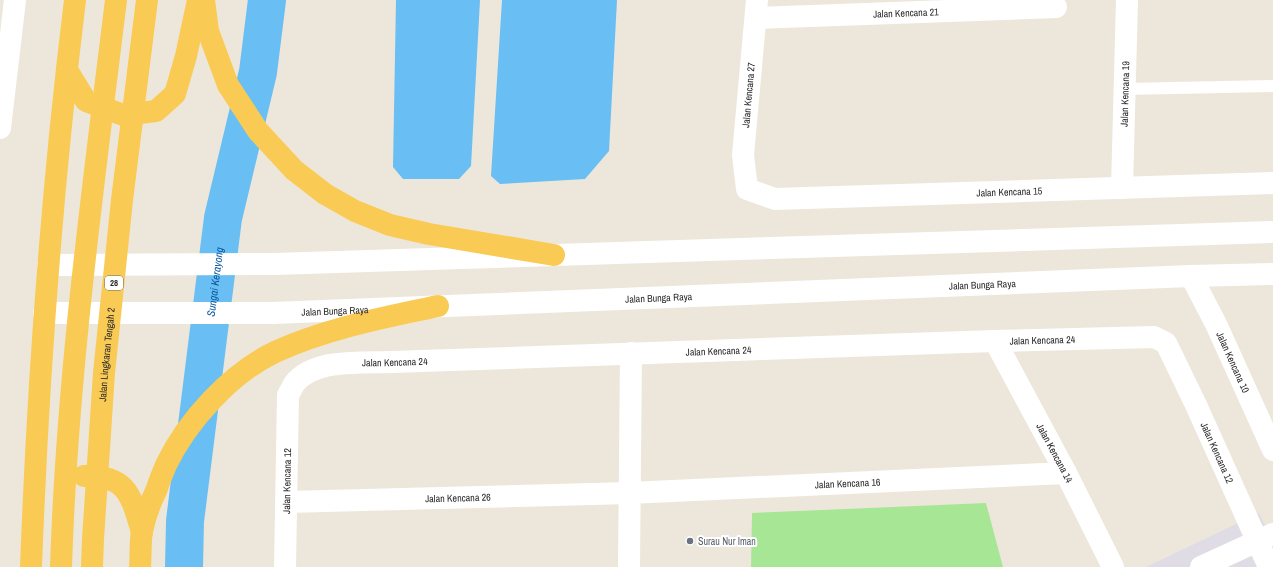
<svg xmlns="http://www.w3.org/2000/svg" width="1273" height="567" font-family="'Archivo Narrow',sans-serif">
<rect width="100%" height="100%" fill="#ede7db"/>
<polygon fill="#dfdce5" points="1259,513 1273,542 1273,567 1146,567"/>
<polygon fill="#a7e695" points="986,503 1003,567 751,567 752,513"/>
<g fill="#69bef3">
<polygon points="396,0 480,0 471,166 459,179 403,179 393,167"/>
<polygon points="502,0 617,0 609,151 585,179 500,184 491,176"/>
</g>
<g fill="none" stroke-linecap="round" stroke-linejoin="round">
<path stroke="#69bef3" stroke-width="38" id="s1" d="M184,567l1,-46 38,-303 35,-146 9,-72"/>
<polyline stroke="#fff" stroke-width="12" points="1124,89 1273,86"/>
<g stroke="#fff" stroke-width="22">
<path id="s2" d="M757,0l-14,155 4,34 28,10 498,-16"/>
<path id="s3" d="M756,18l300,-11"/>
<polyline points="0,128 15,0"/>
<path id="s4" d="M1122,188l5,-188"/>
<path id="s5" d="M1191,276l25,48 57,126"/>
<path id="s6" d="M995,341l71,132 47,94"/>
<path id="s7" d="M287,502l342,-9 437,-20"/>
<path id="s8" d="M285,567l3,-172c2,-3 4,-7 6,-11 20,-26 69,-21 98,-22l603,-21 159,-4 12,6 30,62 73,162"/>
<polyline points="629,567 631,353"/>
<polyline points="1201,567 1273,534"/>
</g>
<g stroke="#fff" stroke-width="22">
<polyline points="48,265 274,264 1273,232"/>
<path id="s9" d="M44,313h229l918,-37 82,-2"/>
</g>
<g stroke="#facb54" stroke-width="22">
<polyline points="204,0 208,31 228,85 258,131 294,170 325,194 355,211 390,225 429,234 554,255"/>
<polyline points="67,70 86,101 123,115 156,111 175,94 186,56 198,0"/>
<path d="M84,476c44,-1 47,20 58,56"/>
<path d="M31,567c7,-190 21,-379 44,-567"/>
<path d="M61,567c6,-190 32,-379 55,-567"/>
<path id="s10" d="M92,567l1,-28 11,-166 18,-173 25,-200"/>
<path d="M140,567c1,-12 0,-25 2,-36 3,-14 8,-28 14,-40 3,-9 6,-17 10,-26 21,-44 65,-92 109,-113 52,-24 108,-34 163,-46"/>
</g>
</g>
<circle fill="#6b7280" stroke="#fff" stroke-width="1.5" cx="690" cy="541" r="4"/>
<g text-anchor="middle" stroke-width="4" stroke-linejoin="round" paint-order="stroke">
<rect fill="#fff" stroke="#6a6a6a" stroke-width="1" x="105" y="276" width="18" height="14" rx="3"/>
<g font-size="9" font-weight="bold" fill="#2a2a2a">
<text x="114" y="286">28</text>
</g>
<g font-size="10" fill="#2a2a2a" stroke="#fff">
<text dy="4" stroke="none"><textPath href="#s3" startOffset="150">Jalan Kencana 21</textPath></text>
<text dy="4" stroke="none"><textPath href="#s4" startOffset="94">Jalan Kencana 19</textPath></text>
<text transform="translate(748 95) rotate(-85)" y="4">Jalan Kencana 27</text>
<text dy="4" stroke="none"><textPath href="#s2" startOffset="454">Jalan Kencana 15</textPath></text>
<text dy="4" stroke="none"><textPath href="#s9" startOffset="939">Jalan Bunga Raya</textPath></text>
<text dy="4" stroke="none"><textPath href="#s9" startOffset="615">Jalan Bunga Raya</textPath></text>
<text dy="4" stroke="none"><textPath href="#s9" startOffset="291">Jalan Bunga Raya</textPath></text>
<text dy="4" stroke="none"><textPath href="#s8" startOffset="939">Jalan Kencana 24</textPath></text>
<text dy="4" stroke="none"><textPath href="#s8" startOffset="615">Jalan Kencana 24</textPath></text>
<text dy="4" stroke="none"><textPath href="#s10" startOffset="213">Jalan Lingkaran Tengah 2</textPath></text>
<text dy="4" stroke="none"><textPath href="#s8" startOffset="291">Jalan Kencana 24</textPath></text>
<text dy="4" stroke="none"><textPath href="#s5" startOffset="96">Jalan Kencana 10</textPath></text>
<text dy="4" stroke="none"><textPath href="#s8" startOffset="1185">Jalan Kencana 12</textPath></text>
<text dy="4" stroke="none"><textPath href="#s6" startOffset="127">Jalan Kencana 14</textPath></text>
<text dy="4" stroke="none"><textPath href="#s8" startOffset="86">Jalan Kencana 12</textPath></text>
<text dy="4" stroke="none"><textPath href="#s7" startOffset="561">Jalan Kencana 16</textPath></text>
<text dy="4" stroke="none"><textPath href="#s7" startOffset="171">Jalan Kencana 26</textPath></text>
</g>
<g font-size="10" fill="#5b616d" stroke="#fff" text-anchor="start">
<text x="698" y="545">Surau Nur Iman</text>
</g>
<g font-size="11" font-style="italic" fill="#0859a0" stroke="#fff">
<text dy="4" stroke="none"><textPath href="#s1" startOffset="287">Sungai Kerayong</textPath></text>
</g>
</g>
</svg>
